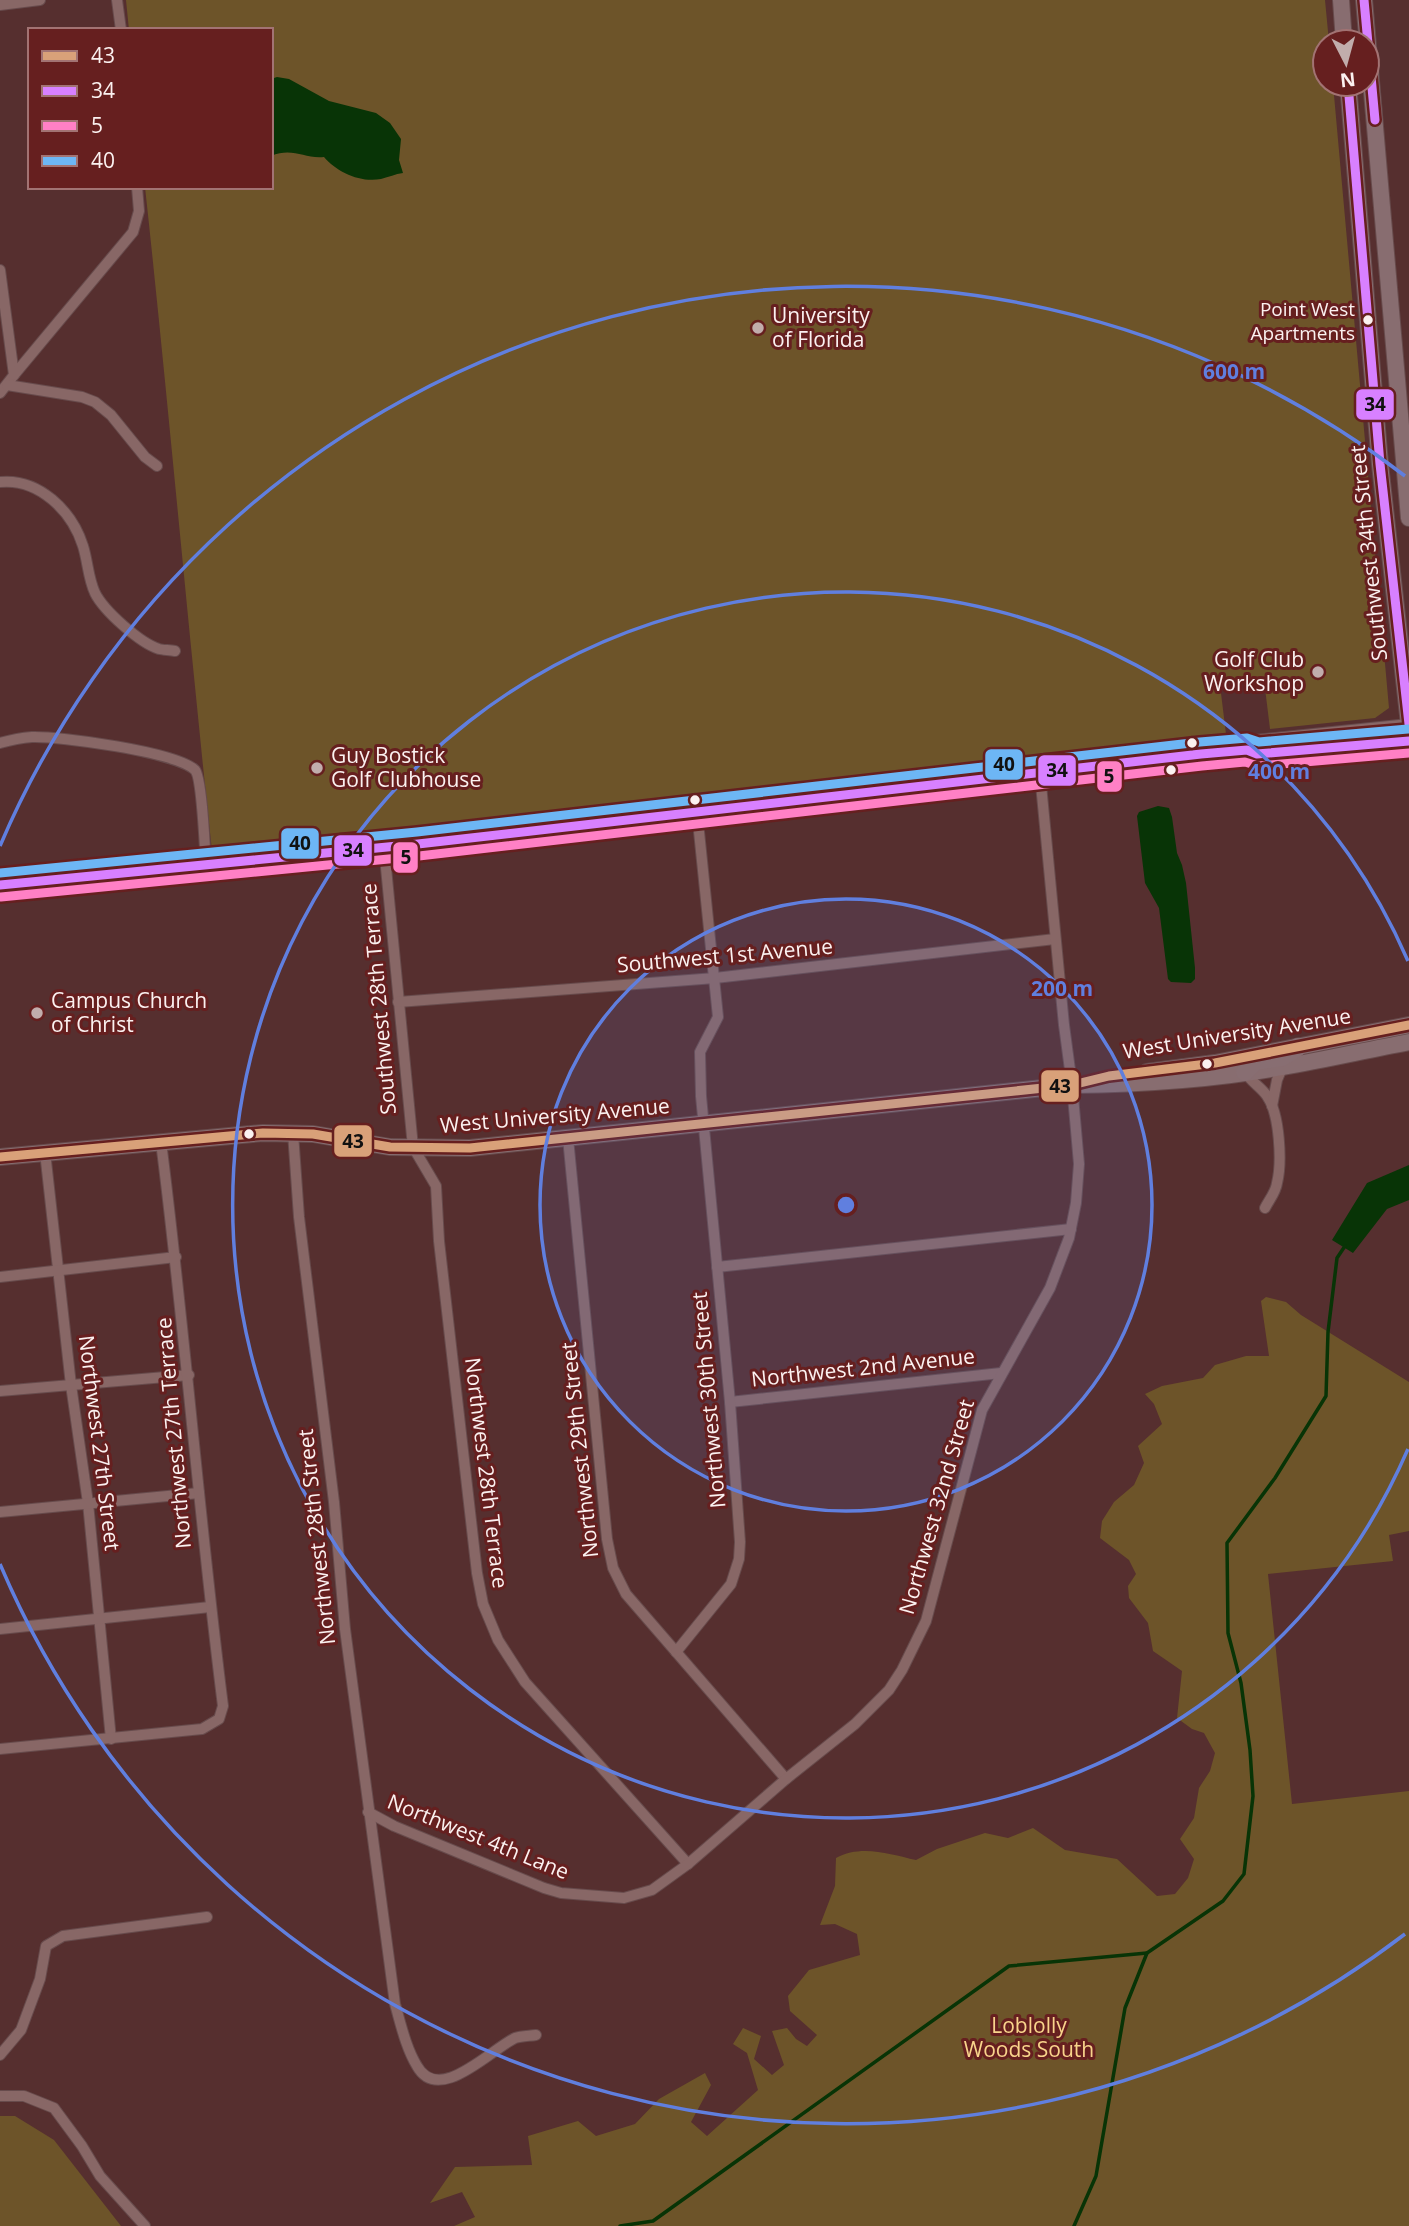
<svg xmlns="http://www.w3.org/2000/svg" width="1409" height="2226" font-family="'Open Sans',sans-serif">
<rect width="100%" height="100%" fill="#562f2f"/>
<g fill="#6d5429">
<path d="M126,0h1199l4,42h-4v42h8l56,624 -14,10 -105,11 -6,-49 -44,5 6,49 -182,26 -620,71 -212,20c-24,-221 -43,-443 -67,-664h126v-157h-142z"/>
<path d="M1266,1297l20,5 15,13 108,67v149l-20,4 4,26 -125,13 24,230 117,-13v435h-955l21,-9 -13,-25 -32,11 25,-36 77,-2 -4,-29 50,-15 18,15 39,-12 24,-25 46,-26 6,12 -20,37 16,14 51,-46 -11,-37 -14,-9 10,-16 18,8 -7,23 18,16 12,-10 -12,-34 15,-3 9,11 11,7 10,-11 -27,-24 -2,-15 21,-26 51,-15 -3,-21 -22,-10 -15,1 15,-39 1,-28c25,-14 54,-4 80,2l21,-11 48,-16 23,5 25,-10 32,22 52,9 40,37 18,-2 13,-16 6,-19 -14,-20 14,-21 5,-30 11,-17 5,-18 -11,-20 -12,-4 -15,-11 5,-47 -29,-20 -5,-28 -19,-25 -1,-12 8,-12 -7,-14 -29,-22 2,-17 12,-19 20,-17 10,-22 -6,-17 24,-22 -8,-20 -9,-10 17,-8 41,-8 12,-13 31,-9h23l-8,-55z"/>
<polygon points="0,2116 15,2116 54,2140 121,2226 0,2226"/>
</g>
<g fill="#083406">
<path d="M277,77l12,2 40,22 47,12 14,10 11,16 -2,21 4,13c-8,1 -14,4 -22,6 -21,4 -44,-7 -57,-22 -20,2 -31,-10 -53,-1v-77z"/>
<polygon points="1158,806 1169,808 1172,817 1177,853 1182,865 1186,883 1195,968 1195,979 1191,983 1171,982 1168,979 1159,908 1145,883 1137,816 1139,812"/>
<polygon points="1409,1165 1409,1200 1387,1209 1353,1253 1332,1240 1367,1183"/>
</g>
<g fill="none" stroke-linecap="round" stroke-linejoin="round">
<g stroke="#083406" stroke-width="3.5">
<polyline points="620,2226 653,2221 1009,1966 1147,1953"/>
<polyline points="1074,2226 1096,2176 1125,2008 1147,1953 1223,1901 1244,1874 1253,1796 1250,1750 1241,1683 1228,1633 1227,1543 1275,1478 1326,1396 1328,1332 1337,1258 1345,1246"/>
</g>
<defs>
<g id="minor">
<polyline points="117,0 121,30"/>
<polyline points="0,5 40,0"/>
<polyline points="0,270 14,375 0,393"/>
<polyline points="14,375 133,232 139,211 137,187"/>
<polyline points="7,385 82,397 95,402 111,415 145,457 157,466"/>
<path d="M0,482c39,-4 72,29 83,64 5,16 5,32 12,47 9,18 45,50 64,56 4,1 11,1 16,2"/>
<path d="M0,743c11,-3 21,-5 32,-6 27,-1 145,15 163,33 7,8 10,81 11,96"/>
<polyline points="384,847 413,1147 436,1186 439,1241 477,1573 483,1604 498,1640 525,1682 688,1864"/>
<polyline points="398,1002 715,978 1055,939"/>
<path d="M1245,1072c6,10 16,15 22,24 13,18 15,67 10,87 -1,9 -8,17 -12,25"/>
<polyline points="1272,1106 1277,1080 1282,1068"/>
<path d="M293,1133l6,84 35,285 11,127 50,375c6,21 11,44 22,62 22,39 73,-16 98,-28 6,-2 14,-2 21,-3"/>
<polyline points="568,1138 607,1539 613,1568 626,1594 786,1779"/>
<polyline points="45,1152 71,1385 88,1503 111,1739"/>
<polyline points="717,1267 1071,1229"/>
<polyline points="0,1277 176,1257"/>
<polyline points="0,1391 189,1375"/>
<polyline points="730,1402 1001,1373"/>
<polyline points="0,1512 199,1493"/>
<polyline points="0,1629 210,1607"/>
<polyline points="676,1652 731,1584 739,1559 740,1542 730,1402 701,1096 700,1052 718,1017 697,812"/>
<path d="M0,1749l202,-20 17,-10 4,-13c-24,-188 -38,-376 -62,-564"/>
<polyline points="368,1812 394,1826 544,1888 561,1893 624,1898 652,1890 688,1864 786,1779 855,1724 889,1690 902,1670 926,1621 982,1410 1050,1288 1069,1238 1076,1203 1079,1164 1072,1085 1064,1025 1040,774"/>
<polyline points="0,2055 21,2030 40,1979 46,1946 63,1936 207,1917"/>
<polyline points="0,2096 24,2096 54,2108 82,2146 100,2176 145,2226"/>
</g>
<g id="secondary">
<polyline points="1247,750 1256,742 1409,726"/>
<polyline points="0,885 418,844 1201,754 1247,750 1257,754 1409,741"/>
</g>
<g id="primary">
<polyline points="1341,0 1344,42"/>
<polyline points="1364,0 1409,518"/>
<polyline points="1348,84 1380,464 1409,724"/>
<polyline points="1147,1072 1215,1063 1409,1025"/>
<path d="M0,1157l263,-24 50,1 77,13 80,1 602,-63c70,-1 142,-5 210,-18 42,-7 84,-17 127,-25"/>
</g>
<polyline id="trunk" points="1245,1072 1256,1061 1282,1057 1298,1047"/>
</defs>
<use href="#minor" stroke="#674b4c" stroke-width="12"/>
<use href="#secondary" stroke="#674b4c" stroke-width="16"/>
<use href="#primary" stroke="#674b4c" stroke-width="18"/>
<use href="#trunk" stroke="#674b4c" stroke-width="19"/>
<use href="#minor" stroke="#886766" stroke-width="10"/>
<use href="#secondary" stroke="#886766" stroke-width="14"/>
<use href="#primary" stroke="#886d70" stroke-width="16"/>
<use href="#trunk" stroke="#886e72" stroke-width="18"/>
<defs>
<polyline id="bus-1" points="0,1157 263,1133 313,1134 390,1147 470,1148 1072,1085 1109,1076 1215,1063 1409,1025"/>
<g id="bus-2">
<polyline points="1364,0 1375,120"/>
<polyline points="1348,84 1380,464 1409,724"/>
<polyline points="0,885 418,844 1201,754 1247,750 1257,754 1409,741"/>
</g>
<polyline id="bus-3" points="1,897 419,856 1202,766 1245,762 1258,766 1409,753"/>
<polyline id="bus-4" points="0,873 417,832 1200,742 1247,738 1259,742 1408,729"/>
</defs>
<use href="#bus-1" stroke="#661f1f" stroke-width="14"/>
<use href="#bus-2" stroke="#661f1f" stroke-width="14"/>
<use href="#bus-3" stroke="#661f1f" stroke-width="14"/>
<use href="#bus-4" stroke="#661f1f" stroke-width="14"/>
<use href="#bus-1" stroke="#d9a179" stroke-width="9"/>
<use href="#bus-2" stroke="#d880ff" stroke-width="9"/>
<use href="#bus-3" stroke="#ff80c5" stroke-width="9"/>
<use href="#bus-4" stroke="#6db6f5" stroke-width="9"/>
</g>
<circle cx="846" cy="1205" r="306" fill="#607fdf" fill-opacity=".12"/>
<g fill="none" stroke="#607fdf" stroke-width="3.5">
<circle cx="846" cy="1205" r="306"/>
<path d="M1408 1449A613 613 0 1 1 1408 961"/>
<path d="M1405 1934A919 919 0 0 1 0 1564M0 846A919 919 0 0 1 1405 476"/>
</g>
<g fill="#fbf1f0" stroke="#661f1f" stroke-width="2.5">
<circle cx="1368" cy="320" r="6"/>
<circle cx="1192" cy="743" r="6"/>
<circle cx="1171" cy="770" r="6"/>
<circle cx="695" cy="800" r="6"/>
<circle cx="1207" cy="1064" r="6"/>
<circle cx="249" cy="1134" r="6"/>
</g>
<g fill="#c1adac" stroke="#661f1f" stroke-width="2.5">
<circle cx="758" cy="328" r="7"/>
<circle cx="1318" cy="672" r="7"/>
<circle cx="317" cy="768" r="7"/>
<circle cx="37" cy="1013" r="7"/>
</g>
<g text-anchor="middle" stroke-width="6" stroke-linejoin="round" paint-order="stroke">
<g font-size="19" fill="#fbf1f0" stroke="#661f1f" text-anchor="end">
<text x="1355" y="316">Point West<tspan x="1355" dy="24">Apartments</tspan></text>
</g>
<g font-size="21" fill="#fbf1f0" stroke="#661f1f" text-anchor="start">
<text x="772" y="323">University<tspan x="772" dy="24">of Florida</tspan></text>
<text x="1304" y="667" text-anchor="end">Golf Club<tspan x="1304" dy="24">Workshop</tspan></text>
<text x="331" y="763">Guy Bostick<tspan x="331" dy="24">Golf Clubhouse</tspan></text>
<text x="51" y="1008">Campus Church<tspan x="51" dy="24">of Christ</tspan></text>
</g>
<g font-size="21" fill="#fbf1f0" stroke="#661f1f">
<text transform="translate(1369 553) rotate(-96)" y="7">Southwest 34th Street</text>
<text transform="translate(725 956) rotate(-5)" y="7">Southwest 1st Avenue</text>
<text transform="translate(379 999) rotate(-95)" y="7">Southwest 28th Terrace</text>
<text transform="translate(1237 1034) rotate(-9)" y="7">West University Avenue</text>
<text transform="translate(555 1116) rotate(-5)" y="7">West University Avenue</text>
<text transform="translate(863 1368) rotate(-6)" y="7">Northwest 2nd Avenue</text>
<text transform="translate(709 1400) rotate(-95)" y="7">Northwest 30th Street</text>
<text transform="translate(174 1433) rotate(-95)" y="7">Northwest 27th Terrace</text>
<text transform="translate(99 1443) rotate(83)" y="7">Northwest 27th Street</text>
<text transform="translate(580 1450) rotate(-96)" y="7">Northwest 29th Street</text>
<text transform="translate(486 1473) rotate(83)" y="7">Northwest 28th Terrace</text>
<text transform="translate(937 1507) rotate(-74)" y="7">Northwest 32nd Street</text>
<text transform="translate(317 1537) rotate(-96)" y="7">Northwest 28th Street</text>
<text transform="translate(478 1837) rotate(22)" y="7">Northwest 4th Lane</text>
</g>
<g font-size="21" fill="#f8d48b" stroke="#661f1f">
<text x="1029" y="2033">Loblolly<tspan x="1029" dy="24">Woods South</tspan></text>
</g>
</g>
<circle cx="846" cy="1205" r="10" fill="#607fdf" stroke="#661f1f" stroke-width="3.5"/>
<g font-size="21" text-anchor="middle" font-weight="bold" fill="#607fdf" stroke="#661f1f" stroke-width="6" stroke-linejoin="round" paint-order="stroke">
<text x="1234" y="379">600 m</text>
<text x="1279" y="779">400 m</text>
<text x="1062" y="996">200 m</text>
</g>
<g stroke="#661f1f" stroke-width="2.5">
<rect x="1355" y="388" width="40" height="33" rx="7" fill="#d880ff"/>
<rect x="984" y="748" width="40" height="33" rx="7" fill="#6db6f5"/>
<rect x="1037" y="754" width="40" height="33" rx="7" fill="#d880ff"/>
<rect x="1096" y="760" width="27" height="33" rx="7" fill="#ff80c5"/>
<rect x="280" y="827" width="40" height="33" rx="7" fill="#6db6f5"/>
<rect x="333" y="834" width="40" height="33" rx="7" fill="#d880ff"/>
<rect x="392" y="841" width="27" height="33" rx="7" fill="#ff80c5"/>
<rect x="1040" y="1069" width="40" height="34" rx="7" fill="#d9a179"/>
<rect x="333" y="1124" width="40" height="34" rx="7" fill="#d9a179"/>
</g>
<g font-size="19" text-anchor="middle" font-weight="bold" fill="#111">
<text x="1375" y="411">34</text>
<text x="1004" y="771">40</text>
<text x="1057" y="777">34</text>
<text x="1109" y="783">5</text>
<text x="300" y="850">40</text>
<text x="353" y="857">34</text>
<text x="406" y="864">5</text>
<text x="1060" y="1093">43</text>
<text x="353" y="1148">43</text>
</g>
<rect x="28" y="28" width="245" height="161" fill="#661f1f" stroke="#a27373" stroke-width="2"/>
<rect x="42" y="51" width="35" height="10" fill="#d9a179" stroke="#a27373" stroke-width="2"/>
<text x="91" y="63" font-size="21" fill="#fbf1f0">43</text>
<rect x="42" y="86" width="35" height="10" fill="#d880ff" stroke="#a27373" stroke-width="2"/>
<text x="91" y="98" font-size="21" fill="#fbf1f0">34</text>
<rect x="42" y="121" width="35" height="10" fill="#ff80c5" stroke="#a27373" stroke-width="2"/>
<text x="91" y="133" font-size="21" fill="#fbf1f0">5</text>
<rect x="42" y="156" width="35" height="10" fill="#6db6f5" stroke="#a27373" stroke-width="2"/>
<text x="91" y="168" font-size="21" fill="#fbf1f0">40</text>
<g transform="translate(1346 63) rotate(174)"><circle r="33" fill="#661f1f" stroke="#a27373" stroke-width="2"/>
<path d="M0-5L12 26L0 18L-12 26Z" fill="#c1adac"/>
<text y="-10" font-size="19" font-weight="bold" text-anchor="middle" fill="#fbf1f0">N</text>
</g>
</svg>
